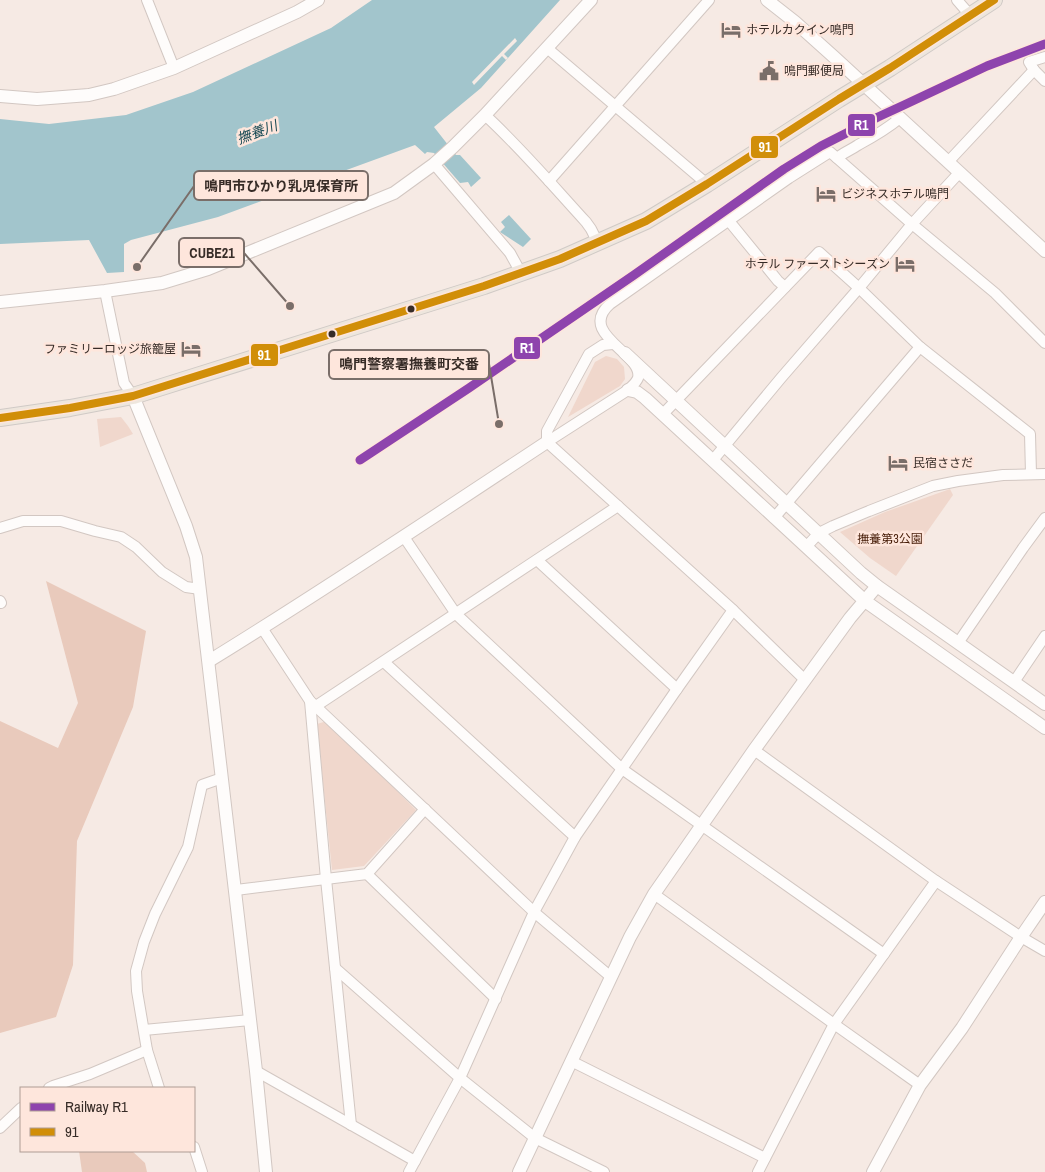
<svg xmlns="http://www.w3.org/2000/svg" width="1045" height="1172" font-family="'Archivo Narrow','Noto Sans JP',sans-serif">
<rect width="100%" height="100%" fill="#f6eae4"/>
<g fill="#f0d7cc">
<polygon points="606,356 617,359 624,367 625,379 620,386 568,417 595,362"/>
<polygon points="121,417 128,426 133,434 100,447 97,419"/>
<polygon points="950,489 953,495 896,576 870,558 840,532 885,512"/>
<polygon points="327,721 416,810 364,866 332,870 317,724"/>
</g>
<g fill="#e9cabc">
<polygon points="46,581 146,631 133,707 77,841 73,965 56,1017 0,1033 0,721 58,748 78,703"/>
<polygon points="79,1151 132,1151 145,1163 147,1172 82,1172"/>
</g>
<g fill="#a2c5cc">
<polygon points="372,0 560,0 481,88 434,127 456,155 460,155 481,178 471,187 468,182 460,183 434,153 427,152 425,154 415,145 218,217 131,240 124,244 124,272 107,273 89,240 0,244 0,119 49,124 126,115 193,92 331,28"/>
<polygon points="509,215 531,239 523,247 500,232 505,227 501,222"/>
</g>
<polygon fill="#f6eae4" points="515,38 517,41 504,54 508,58 506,60 502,56 474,85 472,82"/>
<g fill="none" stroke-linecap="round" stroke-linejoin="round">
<defs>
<g id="minor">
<polyline points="147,0 174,68"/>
<polyline points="957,0 970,15"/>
<polyline points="547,48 707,184"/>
<polyline points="1045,57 1029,62 1034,70 1045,81"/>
<path d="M485,115c36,33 68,71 101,107l5,7 7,14"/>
<polyline points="837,158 912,224 995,293 1045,343"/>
<polyline points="948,162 1034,70"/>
<polyline points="434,164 510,253 521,273"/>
<polyline points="549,181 709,0"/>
<polyline points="729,221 778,281 785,287"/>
<polyline points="105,291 124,383 133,396"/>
<polyline points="613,344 603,345 589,354 547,431 547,442 733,610 805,680"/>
<polyline points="663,414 819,252 859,288 920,347 1030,434 1031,474"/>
<path d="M547,442l81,-52c3,-3 8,-7 10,-12 6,-24 -62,-44 -28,-74l179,-126 41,-26 7,6c7,-6 14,-8 21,-13 15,-8 29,-16 42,-27"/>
<polyline points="713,460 781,378 859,288 912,224 959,173"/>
<polyline points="774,518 920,347"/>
<polyline points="0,528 23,521 61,521 95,531 121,537 136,547 162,572 186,587 200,589"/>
<polyline points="404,537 456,614 622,769 884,954"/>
<polyline points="806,547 819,533 833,526 869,511 933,486 958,481 1003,475 1045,474"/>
<polyline points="537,560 677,689"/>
<polyline points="0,601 1,603"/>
<polyline points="262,628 310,701 534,912 611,977"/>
<polyline points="958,643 1023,548 1045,518"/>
<polyline points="384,662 575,837"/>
<polyline points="1014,682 1045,636"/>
<polyline points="310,701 326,879 351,1125"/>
<polyline points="316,706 618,506"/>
<polyline points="754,750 936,881 1021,937 1045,951"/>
<polyline points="367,874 496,999"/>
<polyline points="236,890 367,874 425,809"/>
<polyline points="654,894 834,1024 920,1085"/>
<polyline points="335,968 460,1078 535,1138 604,1172"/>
<polyline points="144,1030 250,1020"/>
<polyline points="571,1061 765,1158"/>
<polyline points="256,1071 415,1161"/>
<polyline points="49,1088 53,1086 90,1074 147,1050"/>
<polyline points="159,1088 147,1050 137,991 136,971 144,942 155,914 188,847 202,785 222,778"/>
<polyline points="0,1128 21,1108"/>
<polyline points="194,1147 202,1172"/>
<polyline points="409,1172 460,1078 534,912 575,837 677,689 733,610"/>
<polyline points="758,1172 834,1024 936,881"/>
</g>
<g id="tertiary">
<polyline points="767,0 795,22 834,57 1045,251"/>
<polyline points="0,96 37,99 89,95 114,89 174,68 297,12 318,0"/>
<polyline points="0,302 105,291 162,283 208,269 394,193 434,164 453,147 485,115 591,0"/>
<polyline points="625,353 861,573 877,586 1045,704"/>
<polyline points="628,390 637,392 645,398 865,601 1045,728"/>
<polyline points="133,396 186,526 196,557 256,1071 266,1172"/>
<path d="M209,661c114,-70 226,-145 338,-219"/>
<polyline points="519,1172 630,937 654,894 754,750 850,618 877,586"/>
<polyline points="873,1172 920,1085 962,1028 1021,937 1045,902"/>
</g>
<polyline id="trunk" points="0,418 70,408 133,396 484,286 560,259 646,221 707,184 839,99 890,68 994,0"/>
</defs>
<use href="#minor" stroke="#d2c7c2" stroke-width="12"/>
<use href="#tertiary" stroke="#d2c7c2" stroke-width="14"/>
<use href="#trunk" stroke="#d0cac6" stroke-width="18"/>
<use href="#minor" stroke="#fefcfb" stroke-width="10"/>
<use href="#tertiary" stroke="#fefcfb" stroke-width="12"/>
<use href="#trunk" stroke="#eee6dd" stroke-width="16"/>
<polyline stroke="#d4d0ce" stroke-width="4" stroke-dasharray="10 5" stroke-linecap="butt" points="360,460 469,388"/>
<defs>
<polyline id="bus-1" points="0,418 70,408 133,396 484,286 560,259 646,221 707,184 839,99 890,68 994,0"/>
</defs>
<use href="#bus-1" stroke="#fee6dc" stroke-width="11"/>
<use href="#bus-1" stroke="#d18e08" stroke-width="8"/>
<defs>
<polyline id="rail-1" points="360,460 469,388 634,275 784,169 821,146 878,117 904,105 987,66 1045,44"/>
</defs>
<use href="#rail-1" stroke="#fee6dc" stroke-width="12"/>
<use href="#rail-1" stroke="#8e44ad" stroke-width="9"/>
</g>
<defs>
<symbol id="hotel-bare" viewBox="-9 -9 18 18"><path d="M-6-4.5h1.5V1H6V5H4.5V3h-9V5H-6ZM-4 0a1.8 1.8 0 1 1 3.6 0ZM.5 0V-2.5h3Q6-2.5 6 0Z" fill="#7a6e69" stroke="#fee6dc" stroke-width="2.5" paint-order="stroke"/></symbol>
<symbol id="civic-bare" viewBox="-9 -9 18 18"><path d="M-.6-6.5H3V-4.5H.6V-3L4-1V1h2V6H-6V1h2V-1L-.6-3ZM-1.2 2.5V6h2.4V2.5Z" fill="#7a6e69" stroke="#fee6dc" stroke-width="2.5" paint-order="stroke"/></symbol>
</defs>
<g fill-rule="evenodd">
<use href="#hotel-bare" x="717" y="16" width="28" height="28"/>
<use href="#civic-bare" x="755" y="57" width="28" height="28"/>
<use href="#hotel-bare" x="812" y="180" width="28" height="28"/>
<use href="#hotel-bare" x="891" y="250" width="28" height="28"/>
<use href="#hotel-bare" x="177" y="335" width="28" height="28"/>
<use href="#hotel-bare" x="884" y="449" width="28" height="28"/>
</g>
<g fill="#372c27" stroke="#fee6dc" stroke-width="2">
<circle cx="411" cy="309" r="4.5"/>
<circle cx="332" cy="334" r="4.5"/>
</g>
<g text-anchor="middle" stroke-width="5" stroke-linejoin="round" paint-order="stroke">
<g font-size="12" fill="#372c27" stroke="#fee6dc" text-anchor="start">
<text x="746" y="34">ホテルカクイン鳴門</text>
<text x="784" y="75">鳴門郵便局</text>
<text x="841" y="198">ビジネスホテル鳴門</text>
<text x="890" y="268" text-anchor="end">ホテル ファーストシーズン</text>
<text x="176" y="353" text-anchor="end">ファミリーロッジ旅籠屋</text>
<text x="913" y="467">民宿ささだ</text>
</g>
<g font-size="12" fill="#451b06" stroke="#fee6dc">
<text x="890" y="543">撫養第3公園</text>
</g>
<g font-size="14" font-style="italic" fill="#1b4b55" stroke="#fee6dc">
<text transform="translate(257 132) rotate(-20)" y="5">撫養川</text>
</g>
</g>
<path fill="none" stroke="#7a6e69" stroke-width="2" d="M137 267L194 186M290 306L244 253M499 424L489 364"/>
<g fill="#7a6e69" stroke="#fee6dc" stroke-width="2">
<circle cx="137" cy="267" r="5"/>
<circle cx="290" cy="306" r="5"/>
<circle cx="499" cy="424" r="5"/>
</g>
<g fill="#fee6dc" stroke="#7a6e69" stroke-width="2">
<rect x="194" y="171" width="174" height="29" rx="5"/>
<rect x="179" y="238" width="65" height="29" rx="5"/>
<rect x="329" y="350" width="160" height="29" rx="5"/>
</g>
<g font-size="14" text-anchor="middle" font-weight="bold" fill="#372c27">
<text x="281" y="191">鳴門市ひかり乳児保育所</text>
<text x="212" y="258">CUBE21</text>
<text x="409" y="369">鳴門警察署撫養町交番</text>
</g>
<g stroke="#fee6dc" stroke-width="2">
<rect x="847" y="113" width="29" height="24" rx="5" fill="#8e44ad"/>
<rect x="750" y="135" width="29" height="24" rx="5" fill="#d18e08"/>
<rect x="513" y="336" width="28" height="24" rx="5" fill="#8e44ad"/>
<rect x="250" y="343" width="29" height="24" rx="5" fill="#d18e08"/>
</g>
<g font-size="14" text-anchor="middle" font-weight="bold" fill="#fff">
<text x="861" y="130">R1</text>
<text x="765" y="152">91</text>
<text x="527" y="353">R1</text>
<text x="264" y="360">91</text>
</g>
<rect x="20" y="1087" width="175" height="65" fill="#fee6dc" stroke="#ae9c94"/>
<rect x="30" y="1103" width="25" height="8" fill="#8e44ad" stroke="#ae9c94"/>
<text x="65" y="1112" font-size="15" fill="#372c27">Railway R1</text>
<rect x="30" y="1128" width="25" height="8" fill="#d18e08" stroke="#ae9c94"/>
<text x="65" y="1137" font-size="15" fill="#372c27">91</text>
</svg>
